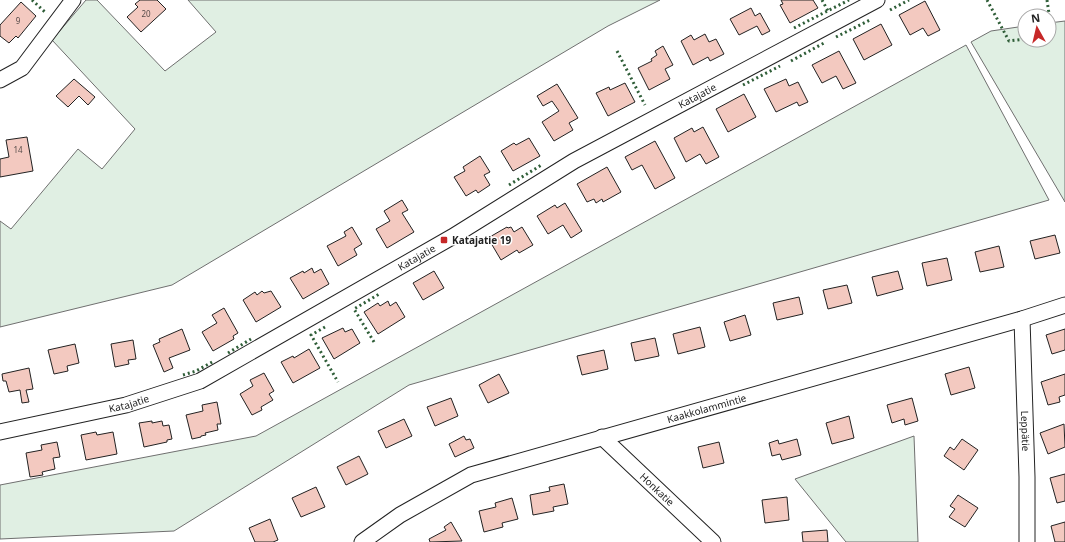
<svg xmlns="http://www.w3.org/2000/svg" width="1065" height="542" viewBox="0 0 1065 542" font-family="'Noto Sans',sans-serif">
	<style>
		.green { fill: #e0efe3; stroke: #6f6f6f }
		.building { fill: #f3c9c0; stroke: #222 }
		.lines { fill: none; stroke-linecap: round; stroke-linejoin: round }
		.minor-casing { stroke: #222; stroke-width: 17 }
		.minor { stroke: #fff; stroke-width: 15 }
		.hedge { stroke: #2f5e38; stroke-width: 3; stroke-dasharray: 2 3; stroke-linecap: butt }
		.poi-dot { fill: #c62828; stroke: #fff; stroke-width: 1.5 }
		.labels { text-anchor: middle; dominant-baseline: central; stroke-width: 3; stroke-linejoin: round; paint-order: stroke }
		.number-label { font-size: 8px; fill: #564c4a }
		.street-label { font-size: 10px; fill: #222; stroke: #fff }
		.poi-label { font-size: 10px; font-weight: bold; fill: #222; stroke: #fff; text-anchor: start }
	</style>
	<rect width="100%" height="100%" fill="#fff"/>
	<!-- green -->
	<path class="green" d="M86,0H97L165,71L216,32L188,0H660L608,26L172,285L0,327V221L11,229L78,149L102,169L135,129L52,40Z
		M1065,21V202L971,42L991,31L1025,26V40H1049V23Z
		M966,45L1049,200L409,385L174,531L0,539V485L256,436Z
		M914,436L918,542H846L795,479Z"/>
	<!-- building -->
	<path class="building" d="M140,0H157L166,9L141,32L127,17L138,7L135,4Z
		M781,0H813L818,8L790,23L780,5L783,4Z
		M925,1L940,30L928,36L923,28L910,35L899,15Z
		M21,2L36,16L18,38L16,36L9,43L0,36V25Z
		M751,8L755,16L760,13L770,31L762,35L757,26L739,35L730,19Z
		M881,24L892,45L864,60L853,39Z
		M705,34L709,42L716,39L724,54L710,61L708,57L693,65L681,41L691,35L694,40Z
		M663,46L673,65L665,69L670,79L649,90L638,68L652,61L651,59L657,55L655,51Z
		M839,51L856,83L843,89L836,76L822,83L812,65Z
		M74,79L95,97L88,105L79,96L68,107L56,96Z
		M786,79L789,86L798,82L808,102L799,106L797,102L776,112L764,89Z
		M625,83L635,102L608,116L596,93L609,87L610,90Z
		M557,84L578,118L569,123L573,130L554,141L542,122L559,111L552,101L543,106L537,96Z
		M744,94L756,117L728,132L716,109Z
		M703,127L719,157L706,164L700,154L686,162L674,138L692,128L694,132Z
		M27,137L33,171L0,177V159L9,157L6,140Z
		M529,138L540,156L513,171L501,151L514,143L516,145Z
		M655,141L675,178L655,189L642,165L632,170L625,157Z
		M480,156L490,172L484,175L490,185L478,193L476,190L466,196L454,177L465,171L463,167Z
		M607,167L621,192L603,202L602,199L596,203L594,199L587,202L577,184Z
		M402,200L408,210L402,213L414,232L387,248L376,229L390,221L384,211Z
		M565,203L582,231L571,238L563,225L548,234L537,216L555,205L557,208Z
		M352,227L362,244L354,249L357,255L338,266L327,246L346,236L344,232Z
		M507,227L508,228L511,227L514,232L522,227L533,245L519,253L517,250L501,260L488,238Z
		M1055,235L1060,253L1035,259L1030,241Z
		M999,246L1004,267L980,272L975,252Z
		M947,258L952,280L927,286L922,263Z
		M312,268L314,273L321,269L329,284L303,299L290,278L303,271L304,273Z
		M434,271L444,288L423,300L413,283Z
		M898,271L903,289L877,296L872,277Z
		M847,285L852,303L828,309L823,290Z
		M262,291L264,293L271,291L281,307L256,322L243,300L255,292L257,295Z
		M799,297L803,314L777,320L773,303Z
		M388,301L390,306L396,302L405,317L378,334L364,312L378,303L380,306Z
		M224,308L238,333L233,336L234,339L213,351L202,332L217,323L212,315Z
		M745,315L751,335L730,341L724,322Z
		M700,327L705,347L678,354L673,334Z
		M343,328L345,332L352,329L360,343L334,359L322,338Z
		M182,329L190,350L169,358L173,368L164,372L153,345L160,342L159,339Z
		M1065,329V350L1052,354L1046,335Z
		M655,338L659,356L635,361L631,343Z
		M133,340L136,359L128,360L129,364L115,367L111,344Z
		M75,344L79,363L67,366L68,371L54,374L48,350Z
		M309,349L320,368L293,383L281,362L293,356L294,358Z
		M604,350L608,369L582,375L577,356Z
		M969,367L975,388L951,395L945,374Z
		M29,368L33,389L26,390L29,402L22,403L20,390L9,392L6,381H3L2,374Z
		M264,373L274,391L269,394L273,400L261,407L262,410L252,415L240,394L253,386L250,380Z
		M499,374L509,393L488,403L479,385Z
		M1065,374V395L1059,397L1060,402L1048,405L1041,382Z
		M451,398L458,416L435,426L427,407Z
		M912,398L918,421L905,425L904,419L892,423L887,405Z
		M217,402L221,424H217L218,430L205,433L206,435L201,436V437L192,439L186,415L203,411L202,405Z
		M849,416L854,438L832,444L826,423Z
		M404,419L412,436L386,448L378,431Z
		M152,421V423L162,421L163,426L169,425L172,439L167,440V442L144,447L139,423Z
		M1064,424L1065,447L1048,454L1040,433Z
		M96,432L97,435L113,432L117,454L86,460L81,435Z
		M464,436L466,440L470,439L474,448L455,457L449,444Z
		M797,439L801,455L782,460L780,454L772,456L769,443L778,440L779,444Z
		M962,439L978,450L964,470L944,456L950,447L954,450Z
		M57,442L60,457L53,458L55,469L42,472L43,475L30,477L26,453L42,450L41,445Z
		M719,442L724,463L703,468L698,447Z
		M359,456L368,474L346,485L337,467Z
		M1065,474V501L1057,503L1050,478Z
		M564,484L568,504L553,507L554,511L533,515L530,495L550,491L549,487Z
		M316,487L325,507L301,517L292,498Z
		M958,495L978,508L965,527L949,517L955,509L950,506Z
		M787,497L789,520L765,523L762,500Z
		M512,498L518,519L502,523L503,527L484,532L479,511L496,507L495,503Z
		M270,519L278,540L273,542H255L249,528Z
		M451,522L462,541L430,542L429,539L446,530L444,527Z
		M1065,522V542H1055L1051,526Z
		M827,530L828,542H803L802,532Z"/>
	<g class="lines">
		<!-- minor casing -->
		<g class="minor-casing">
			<g id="minor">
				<path d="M0,80L22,68L73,0"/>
				<path id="s1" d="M1022,319L1027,477V542"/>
				<path id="s2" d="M0,432L126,405L200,381L452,237L574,161L877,0"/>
				<path id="s3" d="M602,437L713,542"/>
				<path id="s4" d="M362,542L400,515L471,475L1022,319L1065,305"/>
			</g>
		</g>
		<!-- minor -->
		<use href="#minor" class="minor"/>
		<!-- hedge -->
		<path class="hedge" d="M32,0L46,13
			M822,0L828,11
			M987,0L1009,41L1025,39
			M1047,0L1052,34H1049
			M890,10L909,0
			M794,28L849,0
			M836,37L870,20
			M617,51L645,105
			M791,61L824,43
			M743,85L780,66
			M509,185L543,164
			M325,327L311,335L338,382
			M374,342L354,309L381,293
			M228,353L251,339
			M183,375L196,371L214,361"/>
	</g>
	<!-- markers -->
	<rect class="poi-dot" x="440" y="236" width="8" height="8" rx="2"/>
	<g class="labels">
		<!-- number labels -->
		<g class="number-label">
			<text x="146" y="13">20</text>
			<text x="18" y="20">9</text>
			<text x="18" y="149">14</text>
		</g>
		<!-- street labels -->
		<g class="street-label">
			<text stroke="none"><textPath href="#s2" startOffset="780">Katajatie</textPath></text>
			<text stroke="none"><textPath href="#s2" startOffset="456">Katajatie</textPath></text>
			<text stroke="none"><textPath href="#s2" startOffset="132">Katajatie</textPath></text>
			<text stroke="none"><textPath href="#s4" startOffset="373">Kaakkolammintie</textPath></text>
			<text stroke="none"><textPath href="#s1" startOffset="112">Leppätie</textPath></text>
			<text stroke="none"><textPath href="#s3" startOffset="76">Honkatie</textPath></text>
		</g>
		<!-- poi labels -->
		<g class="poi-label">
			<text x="452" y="240">Katajatie 19</text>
		</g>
	</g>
	<!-- north arrow -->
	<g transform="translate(1037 28) rotate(352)"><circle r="19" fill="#ffffff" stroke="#a7a7a7"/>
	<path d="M0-3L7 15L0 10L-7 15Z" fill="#c62828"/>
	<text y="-6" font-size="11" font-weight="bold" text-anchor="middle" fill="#222222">N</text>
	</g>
</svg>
